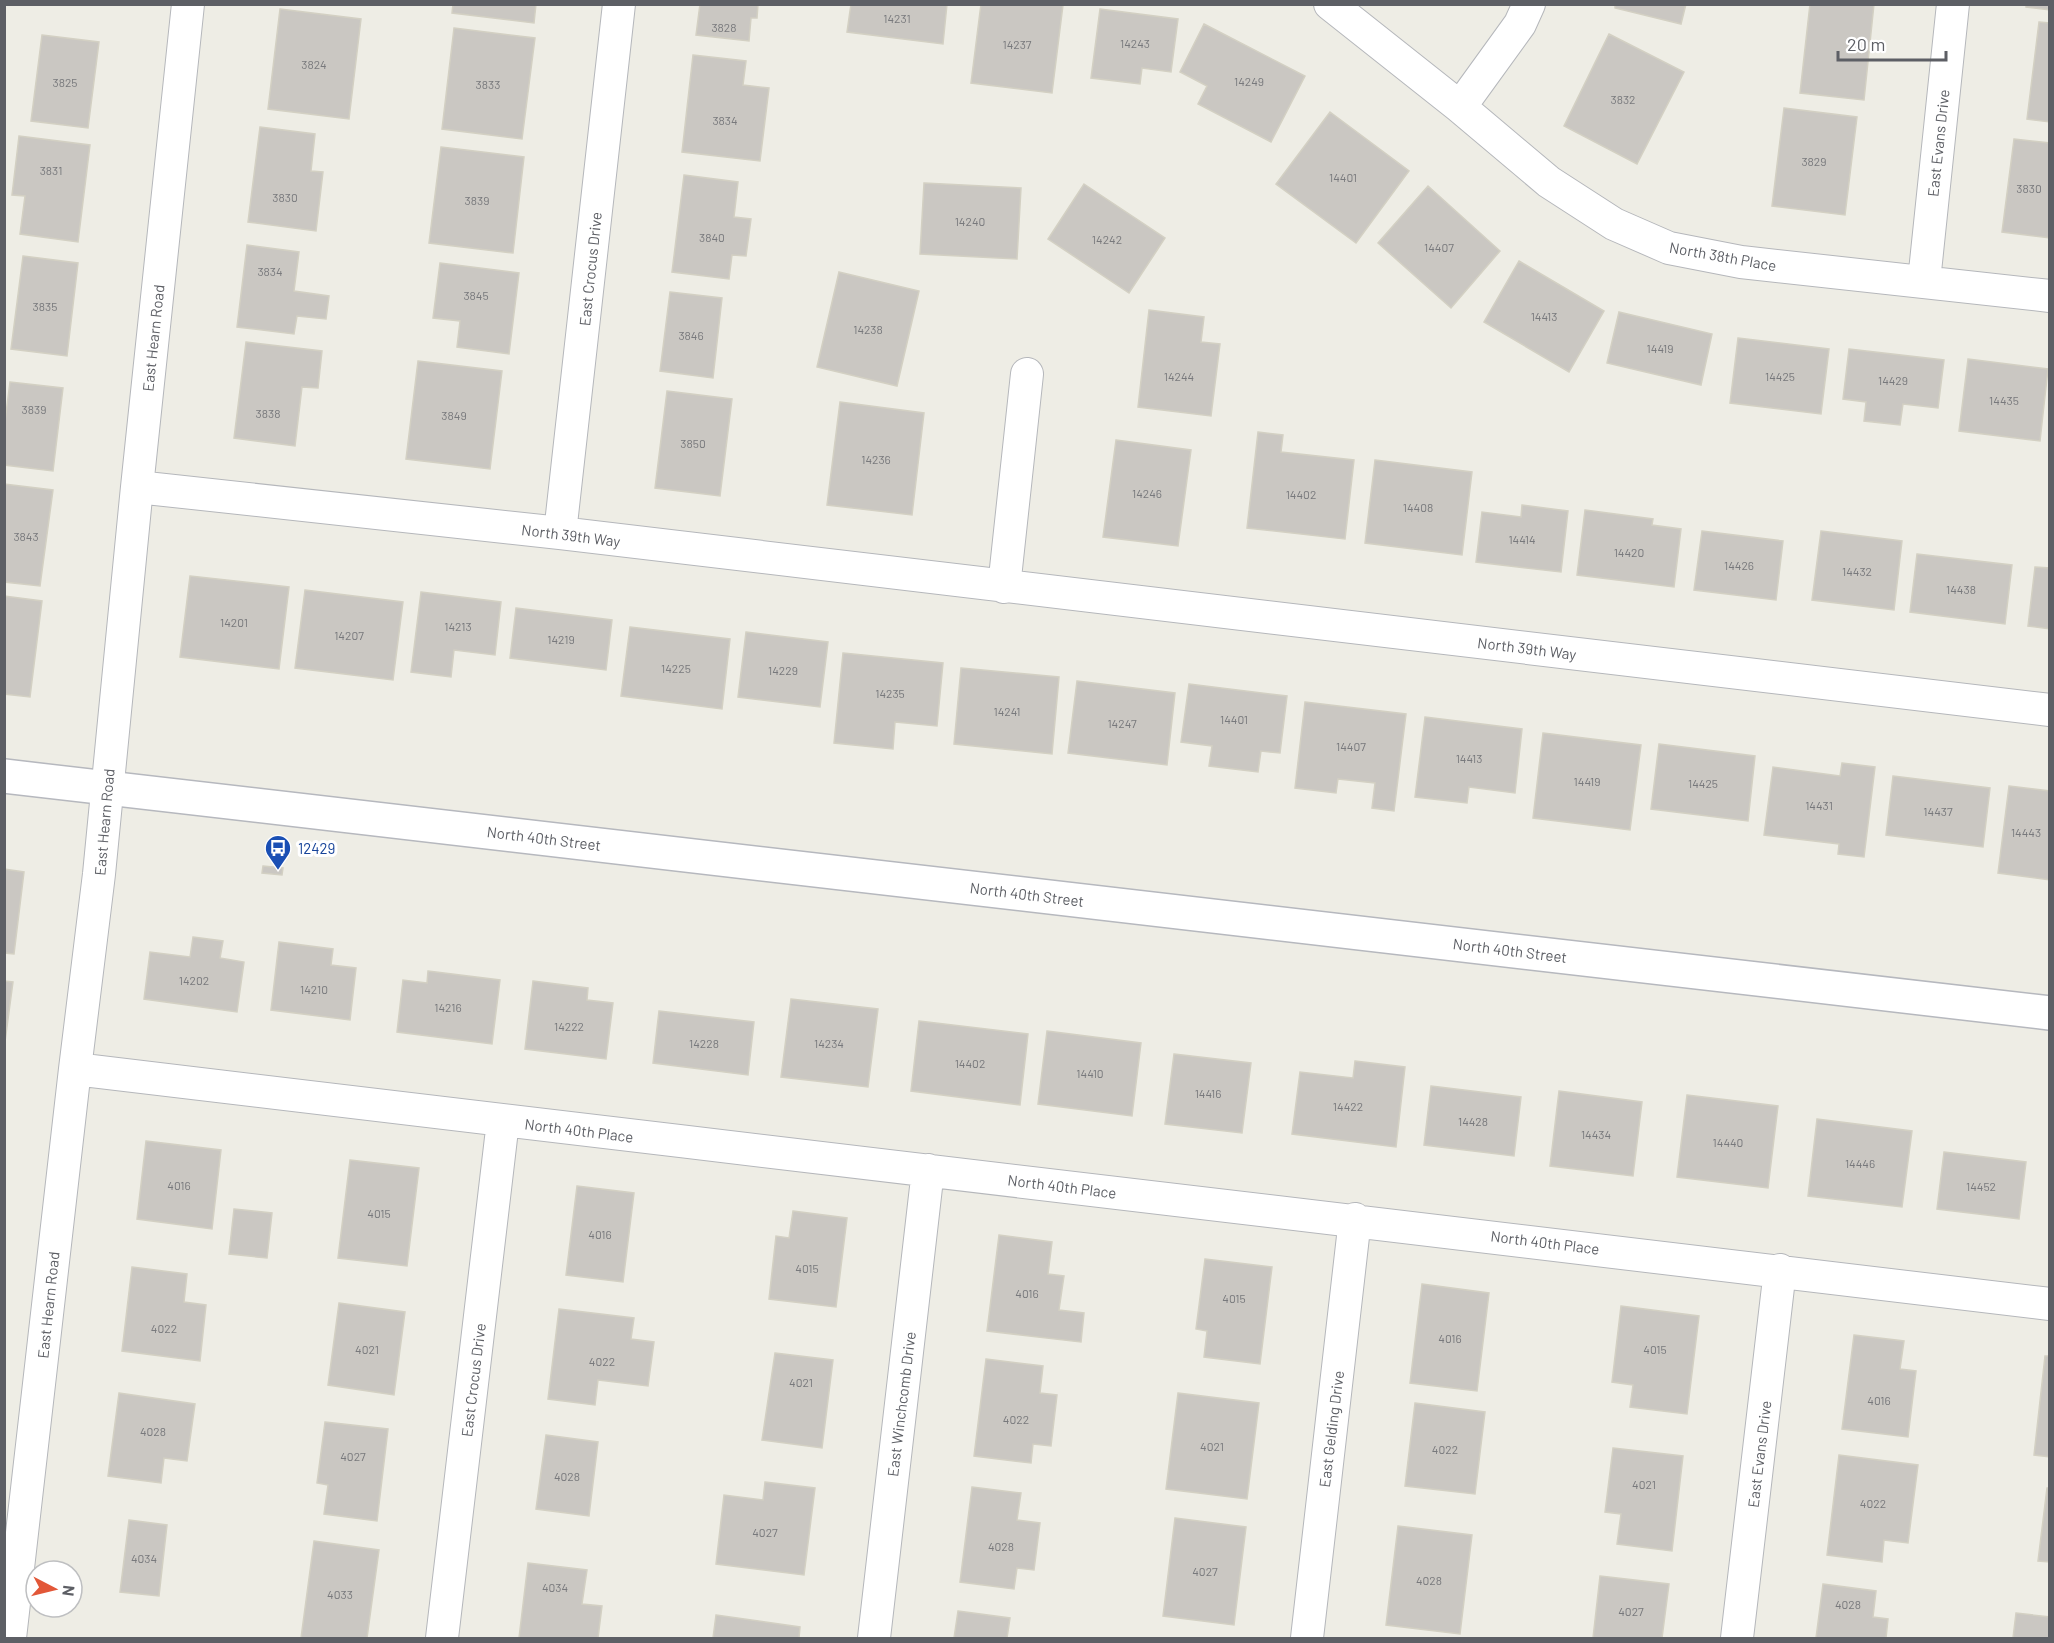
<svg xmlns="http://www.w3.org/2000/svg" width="2054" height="1643" viewBox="0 0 2054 1643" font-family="Barlow,sans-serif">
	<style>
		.building { fill: #cac7c2; stroke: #d3d0c3; stroke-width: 1.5 }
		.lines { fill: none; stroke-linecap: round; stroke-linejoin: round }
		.minor-casing { stroke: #b5b7bb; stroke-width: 34 }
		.secondary-casing { stroke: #b6b8be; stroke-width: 36 }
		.minor { stroke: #fff; stroke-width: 32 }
		.secondary { stroke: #fff; stroke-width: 33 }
		.labels { text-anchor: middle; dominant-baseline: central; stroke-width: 6; stroke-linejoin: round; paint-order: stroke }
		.number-label { font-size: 12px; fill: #78797c }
		.street-label { font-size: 15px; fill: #5d5f65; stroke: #fff }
		.transit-label { font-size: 15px; fill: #164399; stroke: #fff; text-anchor: start }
	</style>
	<rect width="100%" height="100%" fill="#eeede5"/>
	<!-- building -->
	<path class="building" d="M453,4H536L534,23L452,13Z
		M700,4H758L757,18H751L749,41L696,35Z
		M851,4H947L943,44L847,32Z
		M981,4L1063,5L1052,93L971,83Z
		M1615,4H1686L1681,24L1615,8Z
		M1810,4H1874L1864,100L1800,93Z
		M2026,4H2050V10L2026,7Z
		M280,9L361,19L349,119L268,109Z
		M1100,9L1178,19L1171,72L1142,68L1140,84L1091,78Z
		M2039,22L2050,23V122L2027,119Z
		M1204,24L1305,76L1271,142L1198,104L1207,86L1180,72Z
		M454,28L535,38L522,139L442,129Z
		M1609,34L1684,72L1637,164L1564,126Z
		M42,35L99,42L88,128L31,121Z
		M693,55L746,61L743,85L769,88L760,161L682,152Z
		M1784,108L1857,117L1845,215L1772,206Z
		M1330,112L1409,171L1356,243L1276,184Z
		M260,127L315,134L311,171L323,172L316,231L248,222Z
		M19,136L90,145L78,242L20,234L25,196L12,195Z
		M2014,139L2050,143V238L2002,232Z
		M441,147L524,157L513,253L429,243Z
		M684,175L738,182L734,217L751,219L746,256L732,255L729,279L672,272Z
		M924,183L1021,188L1017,259L920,254Z
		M1084,184L1165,238L1129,293L1048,239Z
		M1428,186L1500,251L1451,308L1378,243Z
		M247,245L299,252L294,291L329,296L326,319L297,316L294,334L237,327Z
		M23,256L78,263L67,356L11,349Z
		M1519,261L1604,311L1569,372L1484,322Z
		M440,263L519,273L509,354L457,347L460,321L433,318Z
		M839,272L919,291L897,386L817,367Z
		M670,292L722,298L713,378L660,371Z
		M1149,310L1204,317L1201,342L1220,344L1211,416L1138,407Z
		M1619,312L1712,334L1701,385L1607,363Z
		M1738,338L1829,349L1821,414L1730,403Z
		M246,342L322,351L318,388L302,387L295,446L234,438Z
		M1849,349L1944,360L1938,408L1903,404L1900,425L1864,421L1866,402L1843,399Z
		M1968,359L2048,369L2040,441L1959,431Z
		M418,361L502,371L490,469L406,459Z
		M10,382L63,388L53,471L4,465V429Z
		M667,391L732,399L720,496L655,488Z
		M840,402L924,413L912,515L827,505Z
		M1258,432L1283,435L1281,452L1354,460L1345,539L1247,528Z
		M1116,440L1191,450L1178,546L1103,537Z
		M1375,460L1472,472L1462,555L1365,543Z
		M4,484L53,490L40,586L4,582Z
		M1522,505L1568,511L1561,572L1476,562L1482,512L1521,517Z
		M1585,510L1653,519L1652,525L1681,529L1674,587L1577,575Z
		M1702,531L1783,541L1776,600L1694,590Z
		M1821,531L1902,541L1894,610L1812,600Z
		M1917,554L2012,565L2005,624L1910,612Z
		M2035,567L2050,568V629L2028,626Z
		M190,576L289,587L279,669L180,657Z
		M305,590L403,602L393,680L295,668Z
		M421,592L501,602L495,655L454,650L451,677L411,672Z
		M4,596L42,601L30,697L4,694Z
		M516,608L612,620L606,670L510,658Z
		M630,627L730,639L722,709L621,696Z
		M746,632L828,642L820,707L738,697Z
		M843,653L943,663L937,726L895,722L893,749L834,743Z
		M961,668L1059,677L1052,754L954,744Z
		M1077,681L1175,693L1167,765L1068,753Z
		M1189,684L1287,696L1280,753L1261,751L1258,772L1209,766L1212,746L1181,742Z
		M1305,702L1406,714L1394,811L1372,808L1375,783L1338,779L1336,793L1295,788Z
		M1425,717L1522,729L1515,793L1469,787L1467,803L1415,797Z
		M1543,733L1641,745L1630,830L1533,818Z
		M1659,744L1755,756L1748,821L1651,809Z
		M1842,763L1875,767L1864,857L1838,854L1839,844L1764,835L1773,767L1840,776Z
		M1893,776L1990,788L1983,847L1886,835Z
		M2009,786L2050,791V880L1998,873Z
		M263,866L283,868L282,875L262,873Z
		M4,869L24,872L14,954L4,953Z
		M193,937L223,941L220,958L244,962L237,1012L144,999L150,952L190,957Z
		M279,942L333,949L331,965L356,968L350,1020L271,1010Z
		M428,971L500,980L492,1044L397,1032L403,980L427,983Z
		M4,981L13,982L4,1049Z
		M533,981L588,988L587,1000L613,1003L606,1059L525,1049Z
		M791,999L878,1009L868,1087L781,1077Z
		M659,1011L754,1022L748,1075L653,1063Z
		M919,1021L1028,1034L1020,1105L911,1091Z
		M1047,1031L1141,1043L1132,1116L1038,1104Z
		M1174,1054L1251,1063L1242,1133L1165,1124Z
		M1355,1061L1405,1067L1396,1147L1292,1134L1300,1072L1353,1078Z
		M1431,1086L1521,1097L1514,1156L1424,1145Z
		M1559,1091L1642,1102L1633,1176L1550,1166Z
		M1687,1095L1778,1106L1768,1188L1677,1177Z
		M1817,1119L1912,1131L1902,1207L1808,1196Z
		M146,1141L221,1150L212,1229L137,1219Z
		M1944,1152L2026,1162L2019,1219L1937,1209Z
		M350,1160L419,1168L407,1266L338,1258Z
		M577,1186L634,1193L623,1282L566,1275Z
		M234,1209L272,1213L267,1258L229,1254Z
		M793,1211L847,1218L836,1307L769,1299L776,1236L789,1238Z
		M999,1235L1052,1242L1048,1274L1064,1276L1059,1310L1084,1313L1081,1342L987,1331Z
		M1205,1259L1272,1267L1260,1364L1204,1357L1207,1331L1196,1329Z
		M132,1267L187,1274L184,1302L206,1305L200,1361L122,1351Z
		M1422,1284L1489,1293L1477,1391L1410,1383Z
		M339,1303L405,1312L394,1395L328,1385Z
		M1621,1306L1699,1316L1687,1414L1630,1407L1633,1385L1612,1382Z
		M559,1309L634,1318L631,1339L654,1342L648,1386L598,1380L595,1405L548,1399Z
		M1854,1335L1904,1341L1900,1369L1916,1371L1908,1437L1842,1429Z
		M775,1353L833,1360L822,1448L762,1440Z
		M2045,1356H2050V1457L2034,1455Z
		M986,1359L1043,1366L1040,1393L1057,1395L1051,1446L1033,1444L1031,1463L974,1456Z
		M119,1393L195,1404L187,1461L164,1458L161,1483L108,1476Z
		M1178,1393L1259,1403L1247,1499L1166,1489Z
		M1415,1403L1485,1412L1475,1494L1405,1486Z
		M325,1422L388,1429L377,1521L324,1514L328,1485L317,1483Z
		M546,1435L598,1442L589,1516L536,1509Z
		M1613,1448L1683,1456L1672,1551L1617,1544L1621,1514L1605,1512Z
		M1839,1455L1918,1465L1908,1543L1884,1540L1882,1562L1827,1555Z
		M765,1482L815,1488L804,1575L716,1564L724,1495L763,1500Z
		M972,1487L1021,1493L1017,1520L1040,1523L1034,1570L1017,1568L1014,1589L960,1582Z
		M2047,1488H2050V1562L2038,1561Z
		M1175,1518L1246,1527L1234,1625L1163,1616Z
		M129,1520L167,1525L159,1596L120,1592Z
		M1398,1526L1472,1535L1460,1634L1386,1625Z
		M314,1541L379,1550L367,1638H301Z
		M528,1563L587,1570L582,1604L602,1606L598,1638H519Z
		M1600,1576L1669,1584L1662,1638H1593Z
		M1823,1584L1876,1591L1873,1617L1888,1619L1886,1638H1816Z
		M958,1611L1010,1618L1007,1638H954Z
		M2016,1613L2050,1617V1638H2013Z
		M716,1615L800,1627L799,1638H713Z"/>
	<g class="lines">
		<!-- minor casing -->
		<g class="minor-casing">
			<path id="minor" d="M1330,4L1460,107L1549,182L1614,224L1669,248L1741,262L2050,296
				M1460,107L1520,24L1529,4
				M1924,281L1953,4
				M137,487L560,533L2050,710
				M560,533L619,4
				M1004,587L1027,374
				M75,1069C733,1150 1392,1220 2050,1304
				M10,1638L75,1069L99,874L137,487L188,4
				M442,1638L503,1121
				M874,1638L928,1170
				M1307,1638L1355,1219
				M1737,1638L1780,1270"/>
		</g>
		<!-- secondary casing -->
		<g class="secondary-casing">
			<path id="secondary" d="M4,776L2050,1013"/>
		</g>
		<!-- minor -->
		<use href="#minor" class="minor"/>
		<!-- secondary -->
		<use href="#secondary" class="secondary"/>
	</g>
	<!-- icons -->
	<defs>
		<g id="bus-pin" transform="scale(1.35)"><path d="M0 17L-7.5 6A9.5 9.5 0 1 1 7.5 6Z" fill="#1a4fb4" stroke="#fff"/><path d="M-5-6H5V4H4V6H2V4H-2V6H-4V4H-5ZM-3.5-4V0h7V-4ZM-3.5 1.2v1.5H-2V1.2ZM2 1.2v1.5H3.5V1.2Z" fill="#fff"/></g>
	</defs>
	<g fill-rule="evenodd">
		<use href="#bus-pin" x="278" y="848"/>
	</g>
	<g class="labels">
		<!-- number labels -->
		<g class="number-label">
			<text x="897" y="18">14231</text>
			<text x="724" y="27">3828</text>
			<text x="1135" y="43">14243</text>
			<text x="1017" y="44">14237</text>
			<text x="314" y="64">3824</text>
			<text x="1249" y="81">14249</text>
			<text x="65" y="82">3825</text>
			<text x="488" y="84">3833</text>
			<text x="1623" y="99">3832</text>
			<text x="725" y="120">3834</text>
			<text x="1814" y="161">3829</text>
			<text x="51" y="170">3831</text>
			<text x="1343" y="177">14401</text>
			<text x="2029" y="188">3830</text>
			<text x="285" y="197">3830</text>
			<text x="477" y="200">3839</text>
			<text x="970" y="221">14240</text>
			<text x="712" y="237">3840</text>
			<text x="1107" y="239">14242</text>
			<text x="1439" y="247">14407</text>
			<text x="270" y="271">3834</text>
			<text x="476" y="295">3845</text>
			<text x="45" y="306">3835</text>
			<text x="1544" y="316">14413</text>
			<text x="868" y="329">14238</text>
			<text x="691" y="335">3846</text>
			<text x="1660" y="348">14419</text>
			<text x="1179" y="376">14244</text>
			<text x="1780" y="376">14425</text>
			<text x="1893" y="380">14429</text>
			<text x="2004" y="400">14435</text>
			<text x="34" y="409">3839</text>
			<text x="268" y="413">3838</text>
			<text x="454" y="415">3849</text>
			<text x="693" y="443">3850</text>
			<text x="876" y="459">14236</text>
			<text x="1147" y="493">14246</text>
			<text x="1301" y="494">14402</text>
			<text x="1418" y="507">14408</text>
			<text x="26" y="536">3843</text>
			<text x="1522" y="539">14414</text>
			<text x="1629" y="552">14420</text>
			<text x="1739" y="565">14426</text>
			<text x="1857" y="571">14432</text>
			<text x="1961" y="589">14438</text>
			<text x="234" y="622">14201</text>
			<text x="458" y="626">14213</text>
			<text x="349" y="635">14207</text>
			<text x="561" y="639">14219</text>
			<text x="676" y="668">14225</text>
			<text x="783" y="670">14229</text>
			<text x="890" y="693">14235</text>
			<text x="1007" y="711">14241</text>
			<text x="1234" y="719">14401</text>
			<text x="1122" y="723">14247</text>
			<text x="1351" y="746">14407</text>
			<text x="1469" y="758">14413</text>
			<text x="1587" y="781">14419</text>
			<text x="1703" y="783">14425</text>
			<text x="1819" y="805">14431</text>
			<text x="1938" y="811">14437</text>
			<text x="2026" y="832">14443</text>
			<text x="194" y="980">14202</text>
			<text x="314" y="989">14210</text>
			<text x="448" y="1007">14216</text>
			<text x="569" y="1026">14222</text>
			<text x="704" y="1043">14228</text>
			<text x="829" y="1043">14234</text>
			<text x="970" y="1063">14402</text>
			<text x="1090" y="1073">14410</text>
			<text x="1208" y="1093">14416</text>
			<text x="1348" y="1106">14422</text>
			<text x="1473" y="1121">14428</text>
			<text x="1596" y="1134">14434</text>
			<text x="1728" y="1142">14440</text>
			<text x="1860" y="1163">14446</text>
			<text x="179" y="1185">4016</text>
			<text x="1981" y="1186">14452</text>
			<text x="379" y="1213">4015</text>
			<text x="600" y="1234">4016</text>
			<text x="807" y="1268">4015</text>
			<text x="1027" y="1293">4016</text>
			<text x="1234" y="1298">4015</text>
			<text x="164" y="1328">4022</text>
			<text x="1450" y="1338">4016</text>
			<text x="367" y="1349">4021</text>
			<text x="1655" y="1349">4015</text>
			<text x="602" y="1361">4022</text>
			<text x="801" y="1382">4021</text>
			<text x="1879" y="1400">4016</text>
			<text x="1016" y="1419">4022</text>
			<text x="153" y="1431">4028</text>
			<text x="1212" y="1446">4021</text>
			<text x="1445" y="1449">4022</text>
			<text x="353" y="1456">4027</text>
			<text x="567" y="1476">4028</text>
			<text x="1644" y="1484">4021</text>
			<text x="1873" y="1503">4022</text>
			<text x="765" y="1532">4027</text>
			<text x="1001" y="1546">4028</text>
			<text x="144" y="1558">4034</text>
			<text x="1205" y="1571">4027</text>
			<text x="1429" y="1580">4028</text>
			<text x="555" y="1587">4034</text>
			<text x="340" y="1594">4033</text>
			<text x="1848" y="1604">4028</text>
			<text x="1631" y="1611">4027</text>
		</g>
		<!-- street labels -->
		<g class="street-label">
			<text transform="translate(1938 143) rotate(-84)">East Evans Drive</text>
			<text transform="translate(1723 256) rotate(10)">North 38th Place</text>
			<text transform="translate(590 269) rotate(-84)">East Crocus Drive</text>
			<text transform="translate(153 338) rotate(-84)">East Hearn Road</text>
			<text transform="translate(571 535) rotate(7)">North 39th Way</text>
			<text transform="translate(1527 648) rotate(7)">North 39th Way</text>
			<text transform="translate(104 822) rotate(-85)">East Hearn Road</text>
			<text transform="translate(544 838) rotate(7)">North 40th Street</text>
			<text transform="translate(1027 894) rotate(7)">North 40th Street</text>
			<text transform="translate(1510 950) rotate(7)">North 40th Street</text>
			<text transform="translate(579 1130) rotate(7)">North 40th Place</text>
			<text transform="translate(1062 1186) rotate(7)">North 40th Place</text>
			<text transform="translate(1545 1242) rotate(7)">North 40th Place</text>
			<text transform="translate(48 1305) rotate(-84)">East Hearn Road</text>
			<text transform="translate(473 1380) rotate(-83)">East Crocus Drive</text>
			<text transform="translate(901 1404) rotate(-83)">East Winchcomb Drive</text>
			<text transform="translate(1331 1429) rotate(-83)">East Gelding Drive</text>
			<text transform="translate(1759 1454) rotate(-83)">East Evans Drive</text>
		</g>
		<!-- transit labels -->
		<g class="transit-label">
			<text x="298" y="848">12429</text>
		</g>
	</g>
	<!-- border -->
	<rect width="2054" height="1643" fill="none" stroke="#5d5f65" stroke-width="12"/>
	<!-- north arrow -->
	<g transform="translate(54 1589) rotate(97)"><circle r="28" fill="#ffffff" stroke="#bebfc1" stroke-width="1.5"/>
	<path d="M0-4.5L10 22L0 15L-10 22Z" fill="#e25738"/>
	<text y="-9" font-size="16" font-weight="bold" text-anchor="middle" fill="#5d5f65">N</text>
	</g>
	<!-- scale -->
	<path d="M1838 51v9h108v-9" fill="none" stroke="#5d5f65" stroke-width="3"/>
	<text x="1847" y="51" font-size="18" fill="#5d5f65" stroke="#ffffff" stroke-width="4.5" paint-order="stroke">20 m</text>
</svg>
